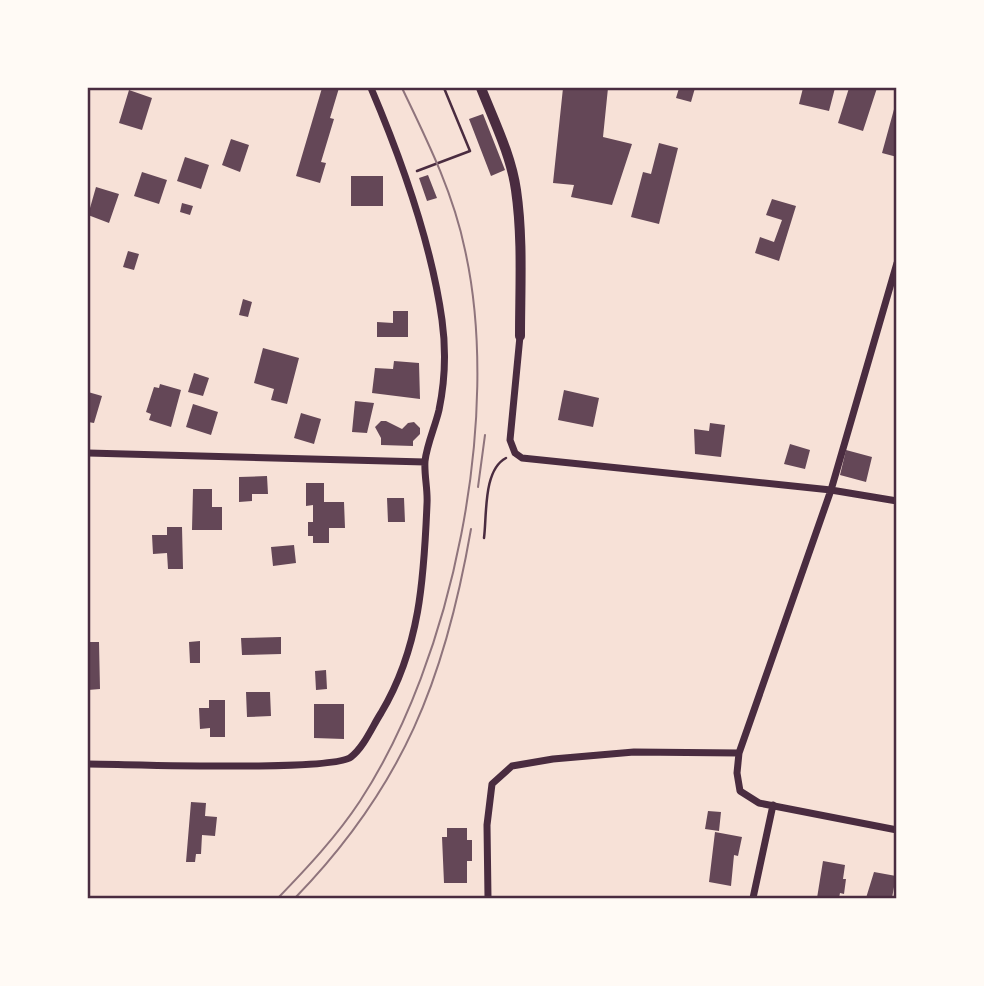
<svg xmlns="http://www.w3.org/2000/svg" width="984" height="986" viewBox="0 0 984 986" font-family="'Work Sans',sans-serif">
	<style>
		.building { fill: #644757 }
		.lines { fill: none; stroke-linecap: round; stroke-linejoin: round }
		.path { stroke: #4a2c40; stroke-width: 2.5 }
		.minor { stroke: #4a2c40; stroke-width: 7 }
		.tertiary { stroke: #4a2c40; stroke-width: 10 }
		.tram { stroke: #8f747c; stroke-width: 2 }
		.neatline { fill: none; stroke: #4a2c40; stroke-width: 2.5 }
	</style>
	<rect width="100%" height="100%" fill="#f7e1d7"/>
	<!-- building -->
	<path class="building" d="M322,88H339L330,118L334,119L321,162L326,163L320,183L296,176Z
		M563,88H608L603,137L632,144L612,205L571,197L574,185L553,183Z
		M679,88H695L691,102L676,98Z
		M803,88H835L829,111L799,104Z
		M849,88H877L863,131L838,123Z
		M129,90L152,98L142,130L119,123Z
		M896,102H897V157L882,153Z
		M483,114L505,170L491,176L469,119Z
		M231,139L249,145L240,172L222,165Z
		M659,143L678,148L659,224L631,217L643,172L651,174Z
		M185,157L209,165L201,189L177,181Z
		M142,172L167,180L159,204L134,196Z
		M428,175L437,198L427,201L419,178Z
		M351,176H383V206H351Z
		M96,187L119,194L109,223L88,215Z
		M772,199L796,206L779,261L755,253L760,237L774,242L782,220L766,215Z
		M182,203L193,206L190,215L180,212Z
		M128,251L139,254L134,270L123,267Z
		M243,299L252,302L248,317L239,315Z
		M393,311H408V337H377V322L393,323Z
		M263,348L299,358L287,404L271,400L274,389L254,383Z
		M394,361L419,363L420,399L372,393L375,368L393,369Z
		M194,373L209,378L203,396L188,392Z
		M160,384L181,390L171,427L149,420L151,414L146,412L154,387L159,388Z
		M564,390L599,398L593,427L558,420Z
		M88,392L102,396L94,423L88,422Z
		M355,401L374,403L367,433L352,432Z
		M193,404L218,412L211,435L186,427Z
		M301,413L321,419L314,444L294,438Z
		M381,421H386L402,429L408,423L414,422L420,428V434L413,441V446L381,445V438L375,427Z
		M710,423L725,425L721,457L695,454L694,429L709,431Z
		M790,444L810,450L805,469L784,464Z
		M846,450L872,457L866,482L840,475Z
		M267,476L268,494H252V501L239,502V477Z
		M306,483H324V502H344L345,528H329V543H313V536H308V522H313V505L306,506Z
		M193,489H212V507H222V530H192Z
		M387,498H404L405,522H388Z
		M167,527H182L183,569H168L167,553L153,554L152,535H167Z
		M294,545L296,563L273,566L271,547Z
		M281,637V654L242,655L241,638Z
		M200,641V663H190L189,642Z
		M88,642H99L100,689L88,690Z
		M326,670L327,689L316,690L315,671Z
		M246,692H270L271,716L247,717Z
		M209,700H225V737H210V728L200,729L199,708H209Z
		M314,704H344V739L314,738Z
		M191,802L206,803L205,816L217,817L215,836L202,835L201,854H196L195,862H186Z
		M708,811L721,812L719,831L705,829Z
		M447,828H467V840H472V861H467V883H444L442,837H447Z
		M715,832L742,837L738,856L734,855L731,886L709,882Z
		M823,861L845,865L843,879H846L844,894L840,893L839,898H817Z
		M874,872L896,876L892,898H866Z"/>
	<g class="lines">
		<!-- path -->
		<path class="path" d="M417,171L470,151L444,88
			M484,538C487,515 483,470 506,458"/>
		<!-- minor -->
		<path class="minor" d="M897,263L831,490L739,753L737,773L740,791L759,803L897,830
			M520,336L510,440L515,453L522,458L831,490L897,501
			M88,453L425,462
			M88,764C126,764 332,772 351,757C364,747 372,727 381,713C420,648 424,578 427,504C428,490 424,475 425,461C427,444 435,427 439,410C445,381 446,349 442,320C431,241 402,161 371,88
			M488,898L487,825L492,784L512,766L553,759L634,752L739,753
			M753,898L773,805"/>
		<!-- tertiary -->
		<path class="tertiary" d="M481,88C494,121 511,155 516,190C523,238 520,288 520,336"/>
		<!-- tram -->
		<path class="tram" d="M478,487L485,435
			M278,898C307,868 337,836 360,801C453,659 502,416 465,250C453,192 427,140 402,88
			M295,898C403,787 445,679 471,529"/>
	</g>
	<!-- border -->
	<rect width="984" height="986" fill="none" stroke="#fffaf5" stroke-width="178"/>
	<rect x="89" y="89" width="806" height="808" class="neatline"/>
</svg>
